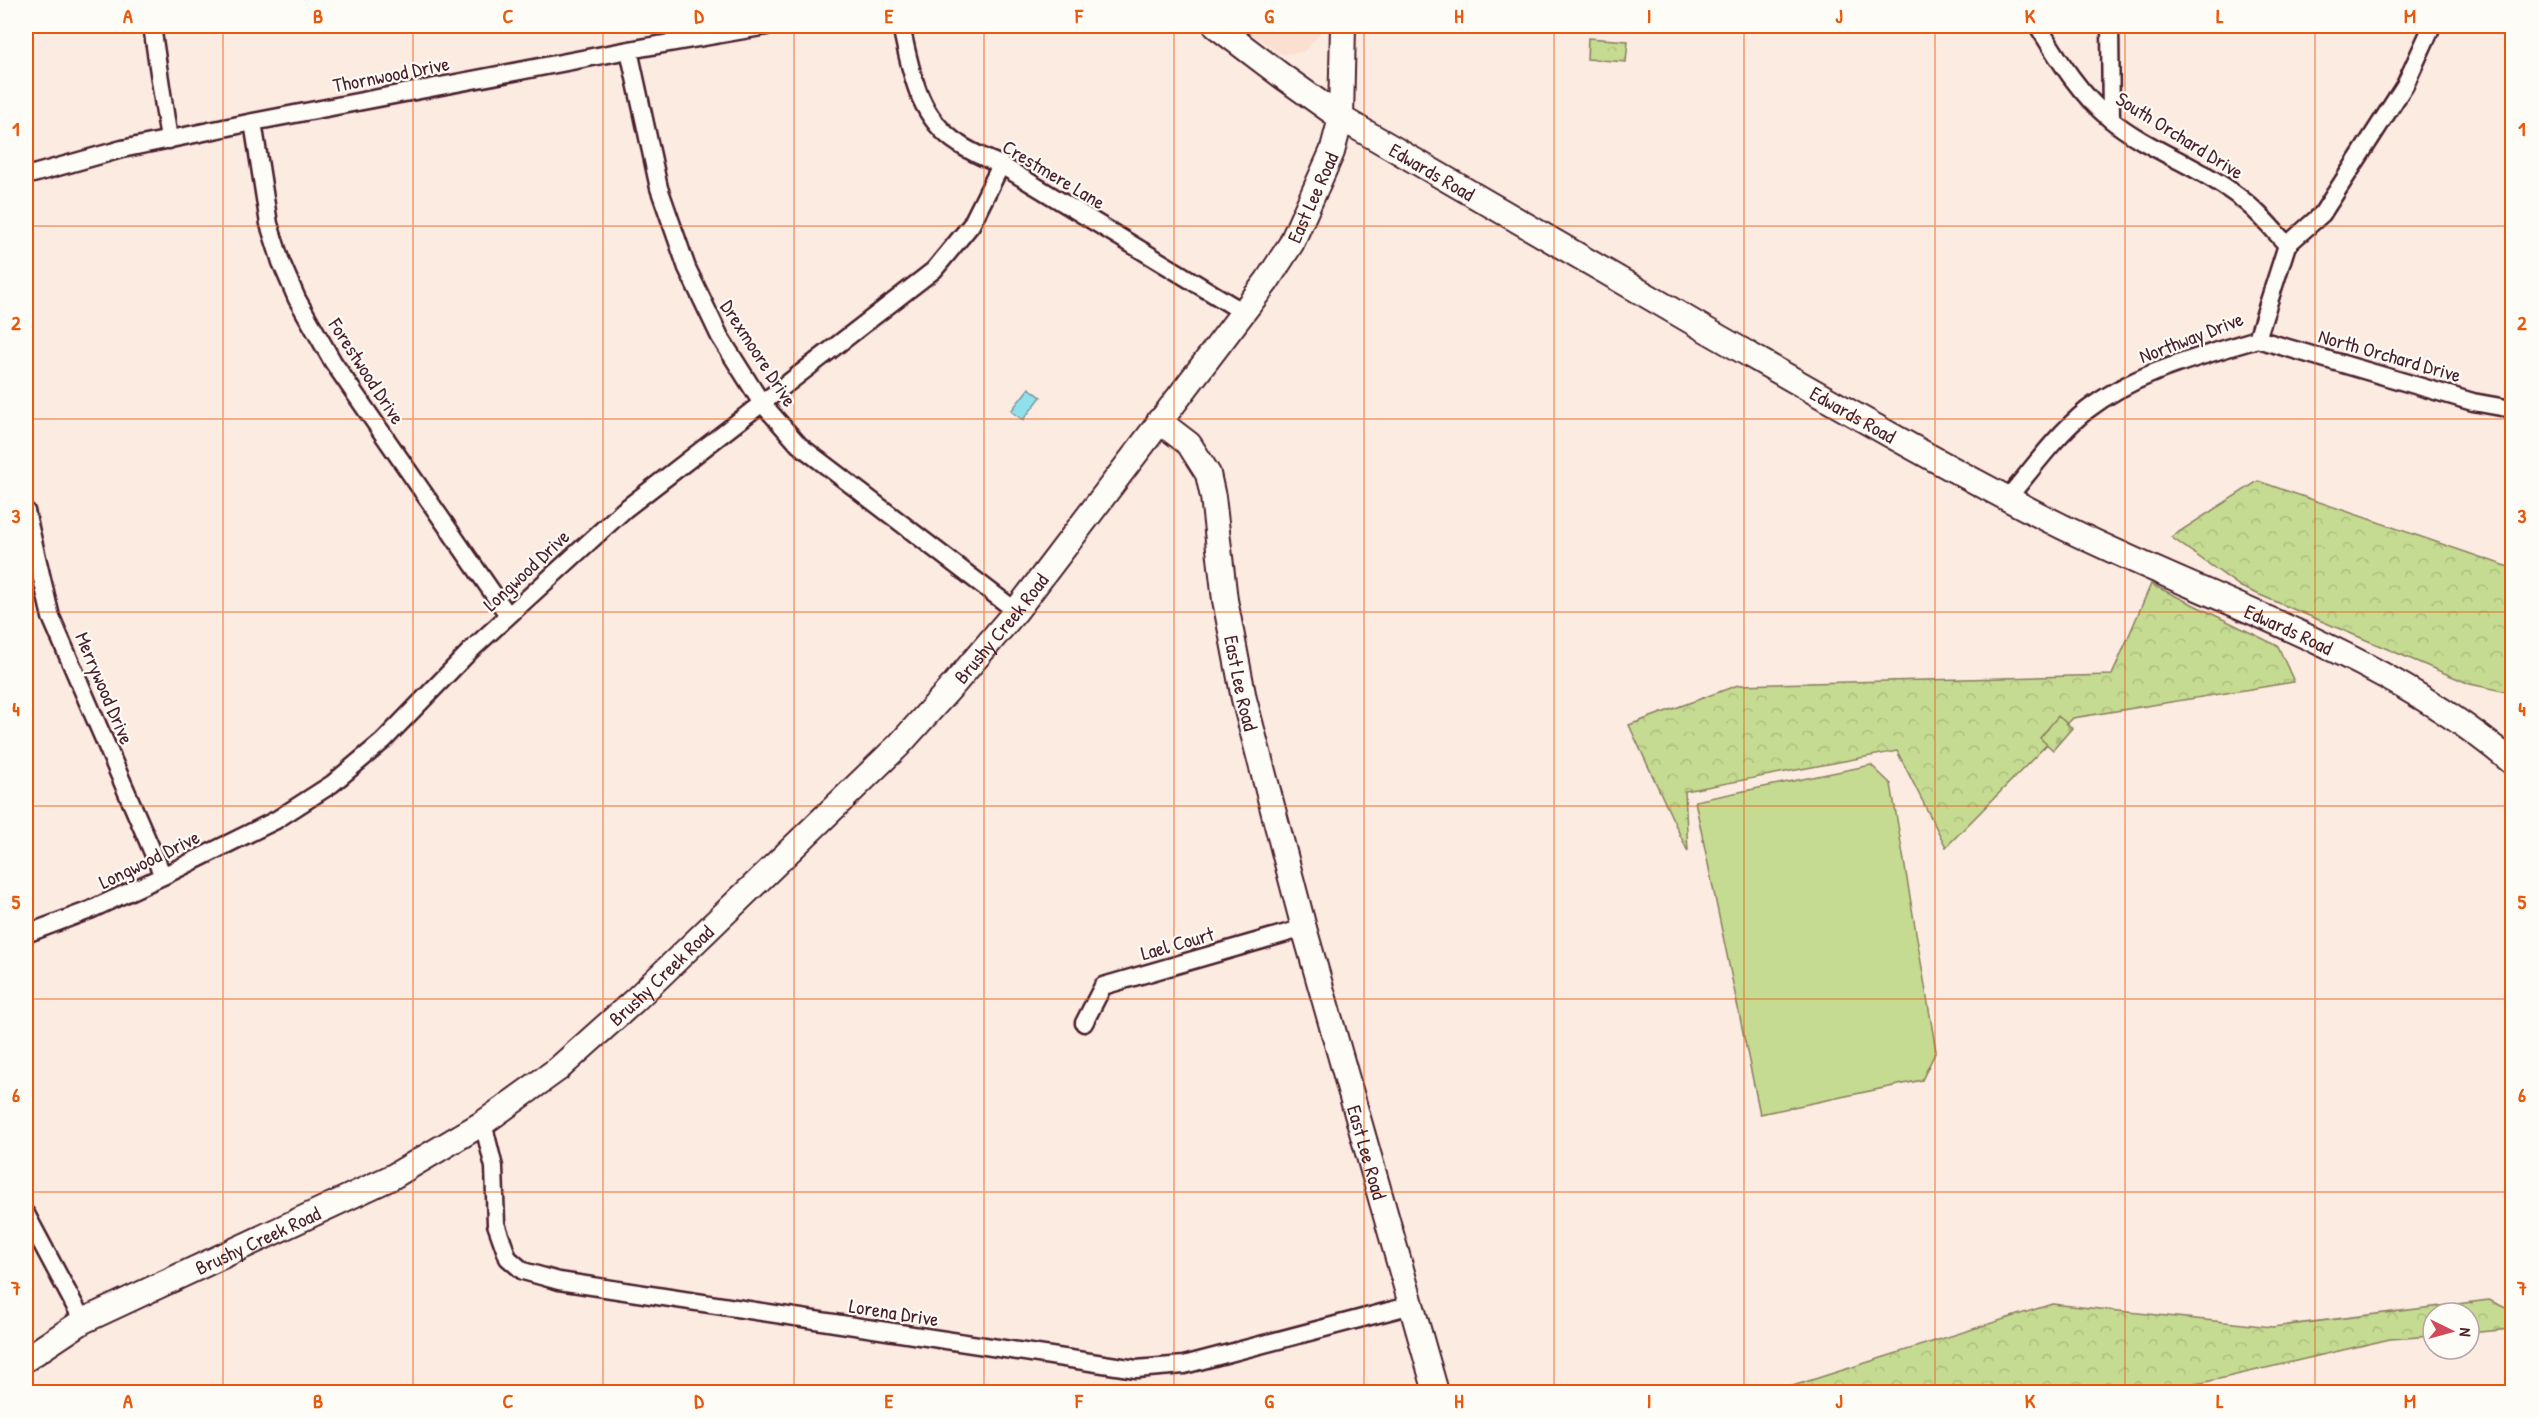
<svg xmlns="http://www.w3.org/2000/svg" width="2538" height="1418" viewBox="0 0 2538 1418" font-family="'Patrick Hand',sans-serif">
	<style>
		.built { fill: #fbdfd1 }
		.forest { fill: url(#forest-crowns); stroke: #887d5e; stroke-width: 1.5 }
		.cemetery { fill: url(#cemetery-stones); stroke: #887d5e; stroke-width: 1.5 }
		.garden { fill: #c5db91; stroke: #887d5e; stroke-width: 1.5 }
		.water { fill: #90e0eb; stroke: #74939e; stroke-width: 1.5 }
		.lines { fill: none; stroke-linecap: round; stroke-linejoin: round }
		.street-casing { stroke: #4a1f2b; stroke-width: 21 }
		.secondary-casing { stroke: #4a1f2b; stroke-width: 28 }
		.street { stroke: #fdfcf7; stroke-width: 16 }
		.secondary { stroke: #fdfcf7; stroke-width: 24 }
		.grid { fill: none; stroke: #e8590c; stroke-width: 1.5; stroke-opacity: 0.55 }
		.labels { text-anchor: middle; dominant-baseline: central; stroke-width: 4.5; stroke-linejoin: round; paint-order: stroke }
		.street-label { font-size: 20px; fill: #4a1f2b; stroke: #fdfcf7 }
		.neatline { fill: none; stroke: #e8590c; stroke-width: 2 }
		.grid-label { font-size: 20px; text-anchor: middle; font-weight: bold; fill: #e8590c }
	</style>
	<defs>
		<pattern id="forest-crowns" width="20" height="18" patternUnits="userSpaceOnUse" patternTransform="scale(1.5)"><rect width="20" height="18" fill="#c5db91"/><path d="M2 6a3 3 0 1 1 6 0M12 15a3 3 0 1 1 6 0" fill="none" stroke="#abbc7d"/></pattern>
		<pattern id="cemetery-stones" width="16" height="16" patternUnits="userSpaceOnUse" patternTransform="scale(1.5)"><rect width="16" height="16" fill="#c5db91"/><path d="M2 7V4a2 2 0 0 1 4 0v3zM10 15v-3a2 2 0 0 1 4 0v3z" fill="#abbc7d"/></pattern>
	</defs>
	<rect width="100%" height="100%" fill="#fcebe1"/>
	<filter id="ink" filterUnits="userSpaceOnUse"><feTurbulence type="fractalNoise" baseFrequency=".0167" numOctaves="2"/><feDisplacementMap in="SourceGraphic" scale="12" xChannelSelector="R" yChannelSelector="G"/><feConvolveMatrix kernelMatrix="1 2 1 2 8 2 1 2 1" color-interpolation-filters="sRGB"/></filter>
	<g filter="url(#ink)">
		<!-- built -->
		<path class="built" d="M1238,26H1320L1319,35L1303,52L1282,54Z"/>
		<!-- forest -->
		<path class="forest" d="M1588,38L1628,41L1626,62L1587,59Z
			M2258,481L2512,568V693L2470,684L2241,587L2171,537Z
			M2151,584L2278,646L2294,682L2073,718L1946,847L1897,751L1685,791L1688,852L1629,725L1738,685L2112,675Z
			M2489,1300L2512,1311V1329L2469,1333V1313H2433V1336L2390,1339L2163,1392H1784L1783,1389L2052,1304L2272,1327Z"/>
		<!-- cemetery -->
		<path class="cemetery" d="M2058,716L2072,728L2053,750L2040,738Z"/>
		<!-- garden -->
		<path class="garden" d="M1871,765L1891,784L1936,1051L1922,1080L1760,1114L1695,801Z"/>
		<!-- water -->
		<path class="water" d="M1029,388L1041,397L1023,420L1011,411Z"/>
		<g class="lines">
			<!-- street casing -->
			<g class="street-casing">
				<path id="street" d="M152,26L169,140
					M901,26C911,70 917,117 959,144C972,153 987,159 1001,165L1243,312
					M2038,26C2059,60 2079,93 2110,119C2148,150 2197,165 2235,194C2255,208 2271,227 2287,245
					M2110,26L2111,120
					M629,50L659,188L687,268L720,337L761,402L799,445L1016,611
					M253,122L269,224L281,262L297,299L333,362L508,615
					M26,176L122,149L253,122L629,50L767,26
					M2257,339L2473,402L2512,409
					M2007,499C2033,468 2056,435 2087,410C2136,372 2199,357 2257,339L2287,245L2322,214L2405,85L2432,26
					M26,511L51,617L163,876
					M26,934L90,910L163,876L276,820L332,784L383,741L471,650L624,510L934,270L971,225L1001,165
					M1084,1023L1103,986L1304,928
					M483,1123L494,1167L496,1224L508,1258L523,1271L559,1281L1136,1369L1184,1365L1412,1305
					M26,1214L83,1321"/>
			</g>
			<!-- secondary casing -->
			<g class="secondary-casing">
				<g id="secondary">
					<path id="s1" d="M1216,26L1282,76L1341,118C1463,189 1585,260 1708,331C1820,395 1933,461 2049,520C2204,599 2377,648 2512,762"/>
					<path id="s2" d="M1159,421L1189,444L1208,474L1213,497L1225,600L1244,699L1304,928L1436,1392"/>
					<path id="s3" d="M26,1359L83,1321L392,1177L483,1123L558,1069L635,1000L899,745L954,684L1016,611L1267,281L1291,244L1332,152L1341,118L1343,26"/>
				</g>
			</g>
			<!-- street -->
			<use href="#street" class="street"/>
			<!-- secondary -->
			<use href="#secondary" class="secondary"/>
		</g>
	</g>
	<!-- grid -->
	<path class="grid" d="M223,26V1392M413,26V1392M603,26V1392M794,26V1392M984,26V1392M1174,26V1392M1364,26V1392M1554,26V1392M1744,26V1392M1935,26V1392M2125,26V1392M2315,26V1392M26,226H2512M26,419H2512M26,612H2512M26,806H2512M26,999H2512M26,1192H2512"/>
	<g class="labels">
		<!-- street labels -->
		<g class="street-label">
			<text transform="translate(391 74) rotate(-11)">Thornwood Drive</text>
			<text transform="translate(2180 135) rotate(32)">South Orchard Drive</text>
			<text stroke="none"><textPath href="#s1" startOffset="261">Edwards Road</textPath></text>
			<text transform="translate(1054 174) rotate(31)">Crestmere Lane</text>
			<text stroke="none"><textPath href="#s3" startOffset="1766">East Lee Road</textPath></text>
			<text transform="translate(2191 337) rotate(-21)">Northway Drive</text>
			<text transform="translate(759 353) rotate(57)">Drexmoore Drive</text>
			<text transform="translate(2390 355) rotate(16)">North Orchard Drive</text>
			<text transform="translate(367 371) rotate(57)">Forestwood Drive</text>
			<text stroke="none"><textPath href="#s1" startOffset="747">Edwards Road</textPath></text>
			<text transform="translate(526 570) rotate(-43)">Longwood Drive</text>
			<text stroke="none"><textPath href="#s3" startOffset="1233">Brushy Creek Road</textPath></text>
			<text stroke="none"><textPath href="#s1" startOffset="1233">Edwards Road</textPath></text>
			<text stroke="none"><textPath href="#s2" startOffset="285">East Lee Road</textPath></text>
			<text transform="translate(105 688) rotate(67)">Merrywood Drive</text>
			<text transform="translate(149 859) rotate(-26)">Longwood Drive</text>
			<text transform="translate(1177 943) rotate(-16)">Lael Court</text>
			<text stroke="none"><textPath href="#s3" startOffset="747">Brushy Creek Road</textPath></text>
			<text stroke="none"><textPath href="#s2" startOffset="771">East Lee Road</textPath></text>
			<text stroke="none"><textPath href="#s3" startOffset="261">Brushy Creek Road</textPath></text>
			<text transform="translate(894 1312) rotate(9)">Lorena Drive</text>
		</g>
	</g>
	<!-- margin -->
	<rect width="2538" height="1418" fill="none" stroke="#fdfcf7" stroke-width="66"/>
	<!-- north arrow -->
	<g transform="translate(2451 1331) rotate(95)"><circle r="28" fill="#fdfcf7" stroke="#b5a4a5" stroke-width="1.5"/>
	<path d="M0-4.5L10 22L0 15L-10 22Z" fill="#d1495b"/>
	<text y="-9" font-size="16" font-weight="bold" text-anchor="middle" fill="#4a1f2b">N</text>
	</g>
	<rect x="33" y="33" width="2472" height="1352" class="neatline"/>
	<g class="grid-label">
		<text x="128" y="23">A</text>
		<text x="318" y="23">B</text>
		<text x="508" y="23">C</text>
		<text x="699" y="23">D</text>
		<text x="889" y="23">E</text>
		<text x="1079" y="23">F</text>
		<text x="1269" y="23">G</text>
		<text x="1459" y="23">H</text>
		<text x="1649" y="23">I</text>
		<text x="1839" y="23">J</text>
		<text x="2030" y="23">K</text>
		<text x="2220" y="23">L</text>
		<text x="2410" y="23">M</text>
		<text x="16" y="136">1</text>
		<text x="2522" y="136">1</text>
		<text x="16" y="330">2</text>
		<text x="2522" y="330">2</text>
		<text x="16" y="523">3</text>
		<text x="2522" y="523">3</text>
		<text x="16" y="716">4</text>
		<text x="2522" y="716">4</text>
		<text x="16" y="909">5</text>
		<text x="2522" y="909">5</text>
		<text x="16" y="1102">6</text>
		<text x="2522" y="1102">6</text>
		<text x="16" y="1295">7</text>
		<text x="2522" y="1295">7</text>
		<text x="128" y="1408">A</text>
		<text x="318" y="1408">B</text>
		<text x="508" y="1408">C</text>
		<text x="699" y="1408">D</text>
		<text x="889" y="1408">E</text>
		<text x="1079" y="1408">F</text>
		<text x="1269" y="1408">G</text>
		<text x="1459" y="1408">H</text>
		<text x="1649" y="1408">I</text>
		<text x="1839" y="1408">J</text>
		<text x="2030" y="1408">K</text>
		<text x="2220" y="1408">L</text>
		<text x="2410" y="1408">M</text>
	</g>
</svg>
